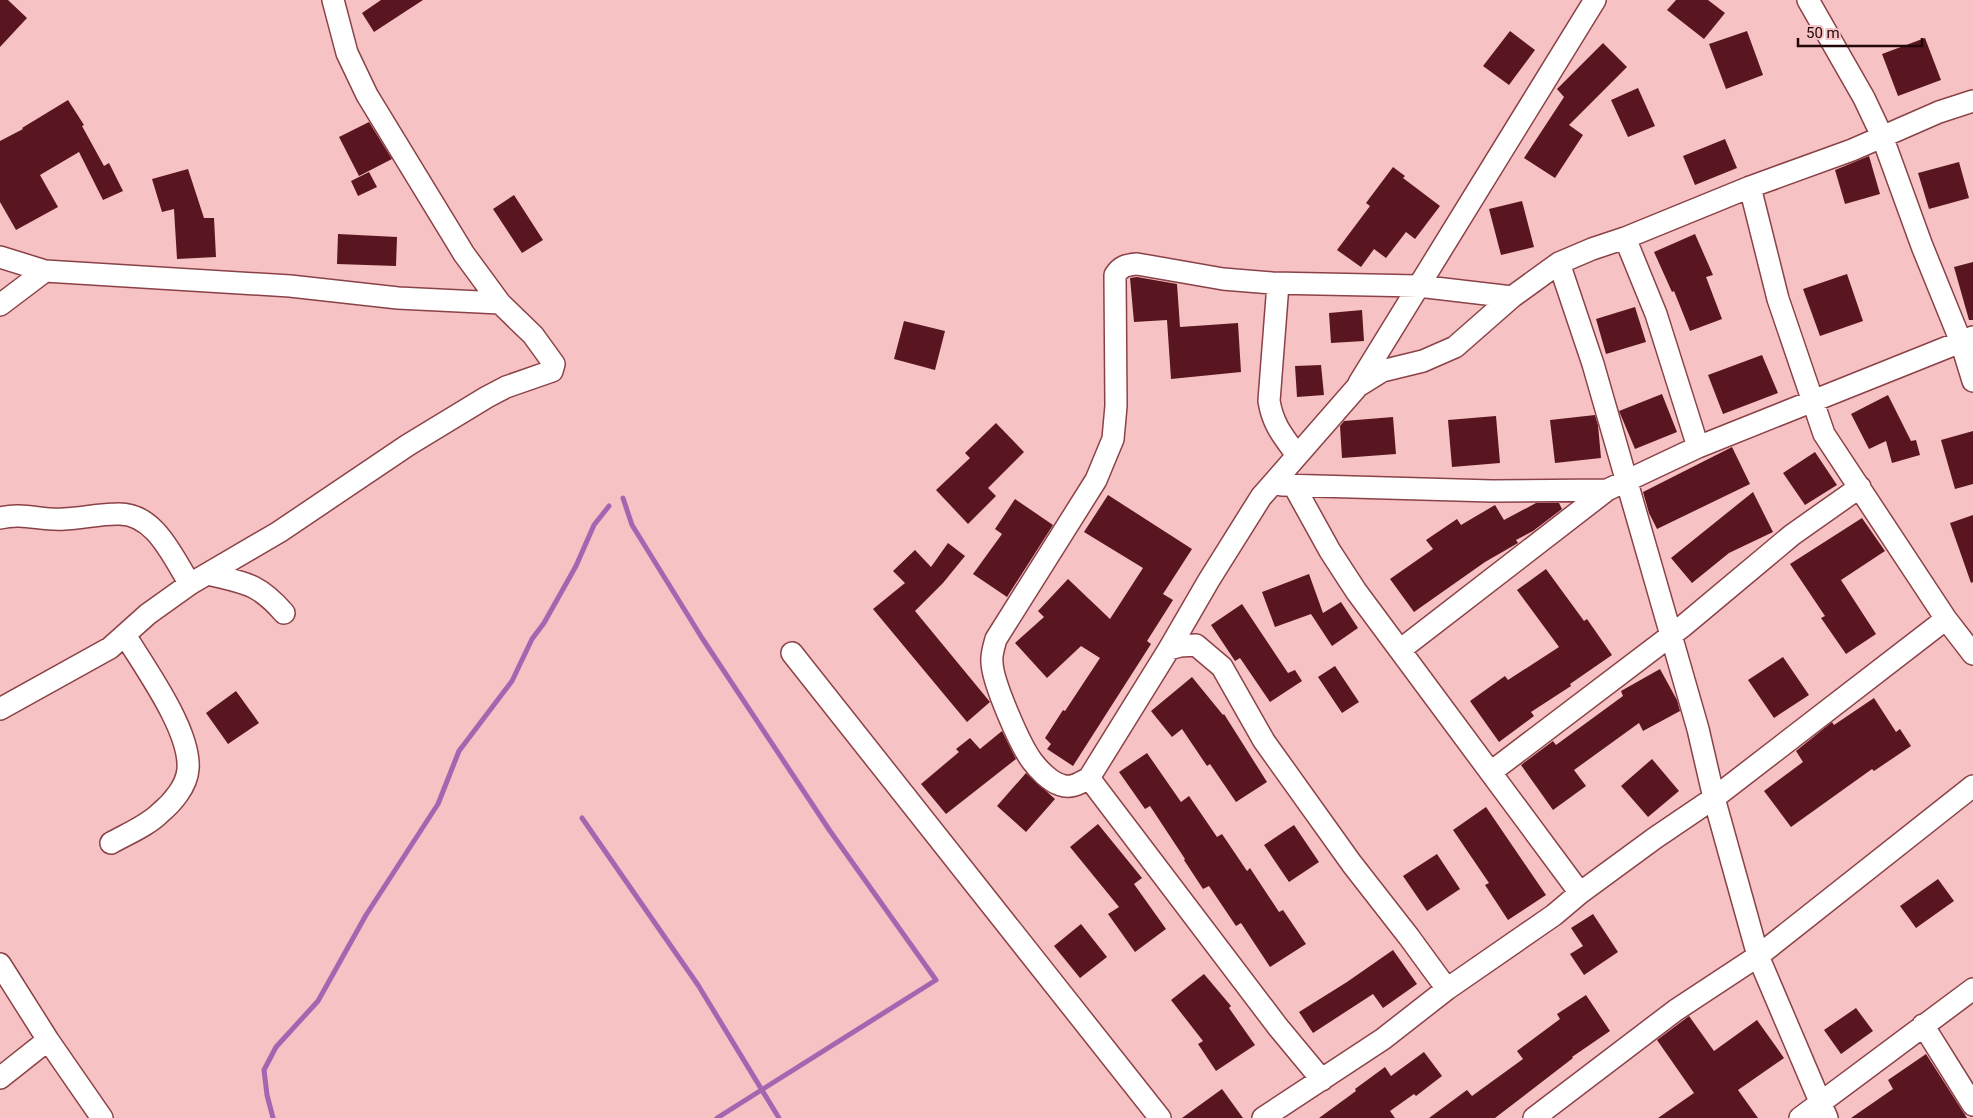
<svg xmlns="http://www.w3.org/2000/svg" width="1973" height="1118" viewBox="0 0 1973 1118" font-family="Roboto,sans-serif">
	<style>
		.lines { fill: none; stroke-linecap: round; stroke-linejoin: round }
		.stream { stroke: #a466b0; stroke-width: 5 }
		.building { fill: #5a1620 }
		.minor-casing { stroke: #8b4247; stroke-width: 24 }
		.minor { stroke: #fff; stroke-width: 21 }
	</style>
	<rect width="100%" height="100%" fill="#f6c2c3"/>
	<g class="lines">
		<!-- stream -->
		<path class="stream" d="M623,498L632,525L702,638L830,831L936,980L717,1118
			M582,818L698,985L779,1118
			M273,1118L267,1095L264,1070L276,1047L318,1001L366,915L438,804L459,751L512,681L532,639L544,623L576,566L594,525L609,506"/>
	</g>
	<!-- building -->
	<path class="building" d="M0,0H8L27,18L0,47Z
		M381,0H423L374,32L362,13Z
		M1676,0H1708L1725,13L1704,39L1667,10Z
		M1510,31L1535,50L1509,85L1483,66Z
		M1747,31L1763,75L1726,89L1709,44Z
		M1925,38L1941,80L1898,96L1882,54Z
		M1603,43L1627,67L1569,125L1583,135L1555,178L1524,158L1564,97L1557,89Z
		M1638,88L1655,126L1628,137L1611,100Z
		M68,100L84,125L82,126L104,166L109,163L123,191L103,200L79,152L40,175L58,207L16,230L0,202V141L23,129L22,128Z
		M369,122L392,159L359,176L339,137Z
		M1725,139L1737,168L1695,185L1683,156Z
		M1869,156L1880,194L1845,204L1835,170Z
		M1959,162L1969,198L1929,209L1918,173Z
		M1393,167L1405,176L1403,178L1440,206L1415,239L1406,232L1386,258L1374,249L1361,267L1337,250L1370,206L1366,203Z
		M188,169L204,218H214L216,257L177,259L174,209L162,212L152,179Z
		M369,172L377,187L358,196L351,181Z
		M514,195L543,240L522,253L493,209Z
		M1522,201L1534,247L1501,255L1489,209Z
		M338,234L397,237L396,266L337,264Z
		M1695,234L1713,275L1706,277L1722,319L1690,331L1674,291L1672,292L1654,252Z
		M1973,262V320H1969L1954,267Z
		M1847,274L1863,321L1820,336L1803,289Z
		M1137,277L1177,284L1180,327L1238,323L1241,372L1171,379L1167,320L1134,322L1130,278Z
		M1635,307L1646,342L1606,354L1596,319Z
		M1362,310L1364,341L1331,343L1329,313Z
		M904,321L945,331L935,370L894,359Z
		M1762,355L1778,393L1723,414L1708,375Z
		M1321,365L1324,395L1297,397L1295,366Z
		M1662,394L1677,432L1635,449L1619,411Z
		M1888,395L1911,441L1916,440L1920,455L1892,463L1886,441L1869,449L1851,414Z
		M1595,415L1598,425L1601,458L1555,463L1550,420Z
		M1496,416L1500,463L1452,467L1448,420Z
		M1393,417L1396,454L1342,458L1340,426L1344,421Z
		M996,423L1024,452L988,488L996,496L968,524L936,490L970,458L965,453Z
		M1973,431V484L1955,489L1941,440Z
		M1732,447L1750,484L1657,529L1649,513L1643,492Z
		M1815,452L1837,485L1805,505L1783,473Z
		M1753,492L1773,532L1729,553L1692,583L1671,558Z
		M1108,495L1192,549L1163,594L1173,600L1147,641L1151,644L1073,766L1047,749L1051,744L1045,738L1063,710L1065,711L1100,658L1081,646L1047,678L1015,643L1044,617L1038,611L1068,579L1110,619L1143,568L1084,532Z
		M1015,499L1053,525L1007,597L973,574L1002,534L995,529Z
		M1536,503H1559L1562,509L1533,531L1516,540L1518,543L1485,562L1414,612L1390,579L1433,549L1426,540L1457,519L1461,525L1495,505L1504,520Z
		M1973,515V582L1971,583L1950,523Z
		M1862,518L1885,551L1841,580L1876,634L1846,654L1821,618L1825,616L1790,564Z
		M948,543L965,556L943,583L915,611L990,702L967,722L873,609L905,583L893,571L915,550L931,567Z
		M1546,569L1584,621L1587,619L1612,655L1570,684L1571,686L1531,712L1534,716L1499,742L1470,701L1505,676L1508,680L1559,647L1517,590Z
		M1309,574L1323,613L1341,602L1358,628L1332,646L1311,614L1275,627L1262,592Z
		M1242,604L1288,673L1295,670L1302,681L1270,702L1240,658L1235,661L1211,625Z
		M1783,657L1809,695L1774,718L1748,680Z
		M1335,666L1359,702L1342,713L1318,677Z
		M1660,669L1677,700L1680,711L1643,731L1639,723L1574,770L1586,786L1553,810L1521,765L1553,741L1556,745L1623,696L1621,691Z
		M1192,677L1223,715L1224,714L1267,782L1236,802L1210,764L1207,766L1182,729L1172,737L1151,711Z
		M236,691L259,723L228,744L206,713Z
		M1874,698L1896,732L1900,729L1911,746L1874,771L1872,769L1791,827L1764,791L1803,762L1796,751L1832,722L1834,725Z
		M1002,731L1016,759L946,814L921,784L959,752L956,749L970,738L980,749Z
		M1147,753L1181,802L1189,796L1217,837L1222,834L1247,871L1250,868L1279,912L1283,910L1306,944L1270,967L1241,923L1236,926L1209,886L1203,889L1184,860L1185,859L1150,806L1145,809L1119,772Z
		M1652,759L1679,791L1648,817L1621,786Z
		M1026,773L1055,799L1026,832L997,806Z
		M1486,807L1546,895L1508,920L1485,885L1489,883L1453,830Z
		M1098,824L1142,878L1134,884L1166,929L1135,952L1108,914L1119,907L1070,847Z
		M1294,825L1319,862L1289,882L1264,845Z
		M1437,854L1460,889L1427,911L1403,876Z
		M1938,879L1954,901L1916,928L1900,906Z
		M1593,914L1618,952L1584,975L1570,954L1583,946L1571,928Z
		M1081,924L1107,957L1080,978L1054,946Z
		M1393,950L1417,984L1383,1008L1373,994L1313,1033L1299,1012L1347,982Z
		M1204,974L1231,1006L1229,1008L1255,1045L1216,1071L1198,1044L1203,1041L1171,1000Z
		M1586,995L1610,1031L1572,1057L1573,1058L1495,1118H1429L1467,1090L1472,1096L1523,1059L1517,1051L1560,1019L1557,1014Z
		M1856,1008L1873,1031L1841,1054L1824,1030Z
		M1689,1016L1714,1051L1757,1020L1784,1058L1738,1090L1758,1118H1658L1694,1093L1657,1040Z
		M1424,1052L1442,1076L1416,1096L1414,1094L1390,1111L1395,1118H1319L1356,1091L1355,1089L1385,1067L1391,1076Z
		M1926,1054L1967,1118H1851L1893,1089L1888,1080Z
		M1222,1089L1243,1118H1182Z"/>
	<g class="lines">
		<!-- minor casing -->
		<g class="minor-casing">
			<path id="minor" d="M333,0L347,53L367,95L464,254L500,303
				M1808,0L1864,98L1882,136L1922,246L1961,342L1973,381
				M1750,187L1778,299L1824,434L1946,619L1973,654
				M1625,238L1656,314L1698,447
				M0,257L45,271L290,286L398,298L500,303L533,335L554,364L552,371L506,387L487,397L408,445L279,532L190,584L148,614L110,648L0,709
				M1559,263L1593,364L1698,729L1714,798L1758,956L1827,1118
				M1278,284L1269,401C1273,425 1283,436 1297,455
				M0,305L45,271
				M1359,383L1595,0
				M1282,485L1492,491L1607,490
				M1294,486L1330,551L1356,591L1580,893
				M0,518C23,512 42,521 64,519C82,518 100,514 117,514C155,512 173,558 190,584
				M208,574C245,583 258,583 284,613
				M1169,649L1209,580L1261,497L1358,386L1382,371L1423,361L1455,347L1512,297
				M1400,650L1607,490L1698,447L1973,337
				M792,653L1160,1118
				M1491,772L1682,627L1792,535L1860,487
				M1089,778L1278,1027L1322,1080
				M111,843C127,834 147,826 160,813C172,803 187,786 188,769C191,731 145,668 125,635
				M0,964L48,1040L102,1118
				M1447,989L1409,937L1352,864L1264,741L1222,667L1196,645L1180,646L1169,649L1089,778C1080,783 1071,789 1061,785C1050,782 1038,769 1032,761C1020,745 992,681 992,662C991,655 994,646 996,639L1096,480L1113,439L1116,406L1115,275C1121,266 1126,265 1137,264L1223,279L1272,283L1418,286L1512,297L1559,263L1592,249L1625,238L1750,187L1852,150L1939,112L1973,101
				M1923,1025L1973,1105
				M0,1078L48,1040
				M1263,1118L1383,1039L1447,989L1554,915L1580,893L1655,838L1714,798L1946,619
				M1534,1118L1676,1010L1758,956L1973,786
				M1800,1118L1973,989"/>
		</g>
		<!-- minor -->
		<use href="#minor" class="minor"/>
	</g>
	<!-- scale -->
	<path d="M1798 38v8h124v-8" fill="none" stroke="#220609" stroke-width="2.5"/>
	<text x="1806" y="38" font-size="15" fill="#220609" stroke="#f6c2c3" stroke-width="4" paint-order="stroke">50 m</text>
</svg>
